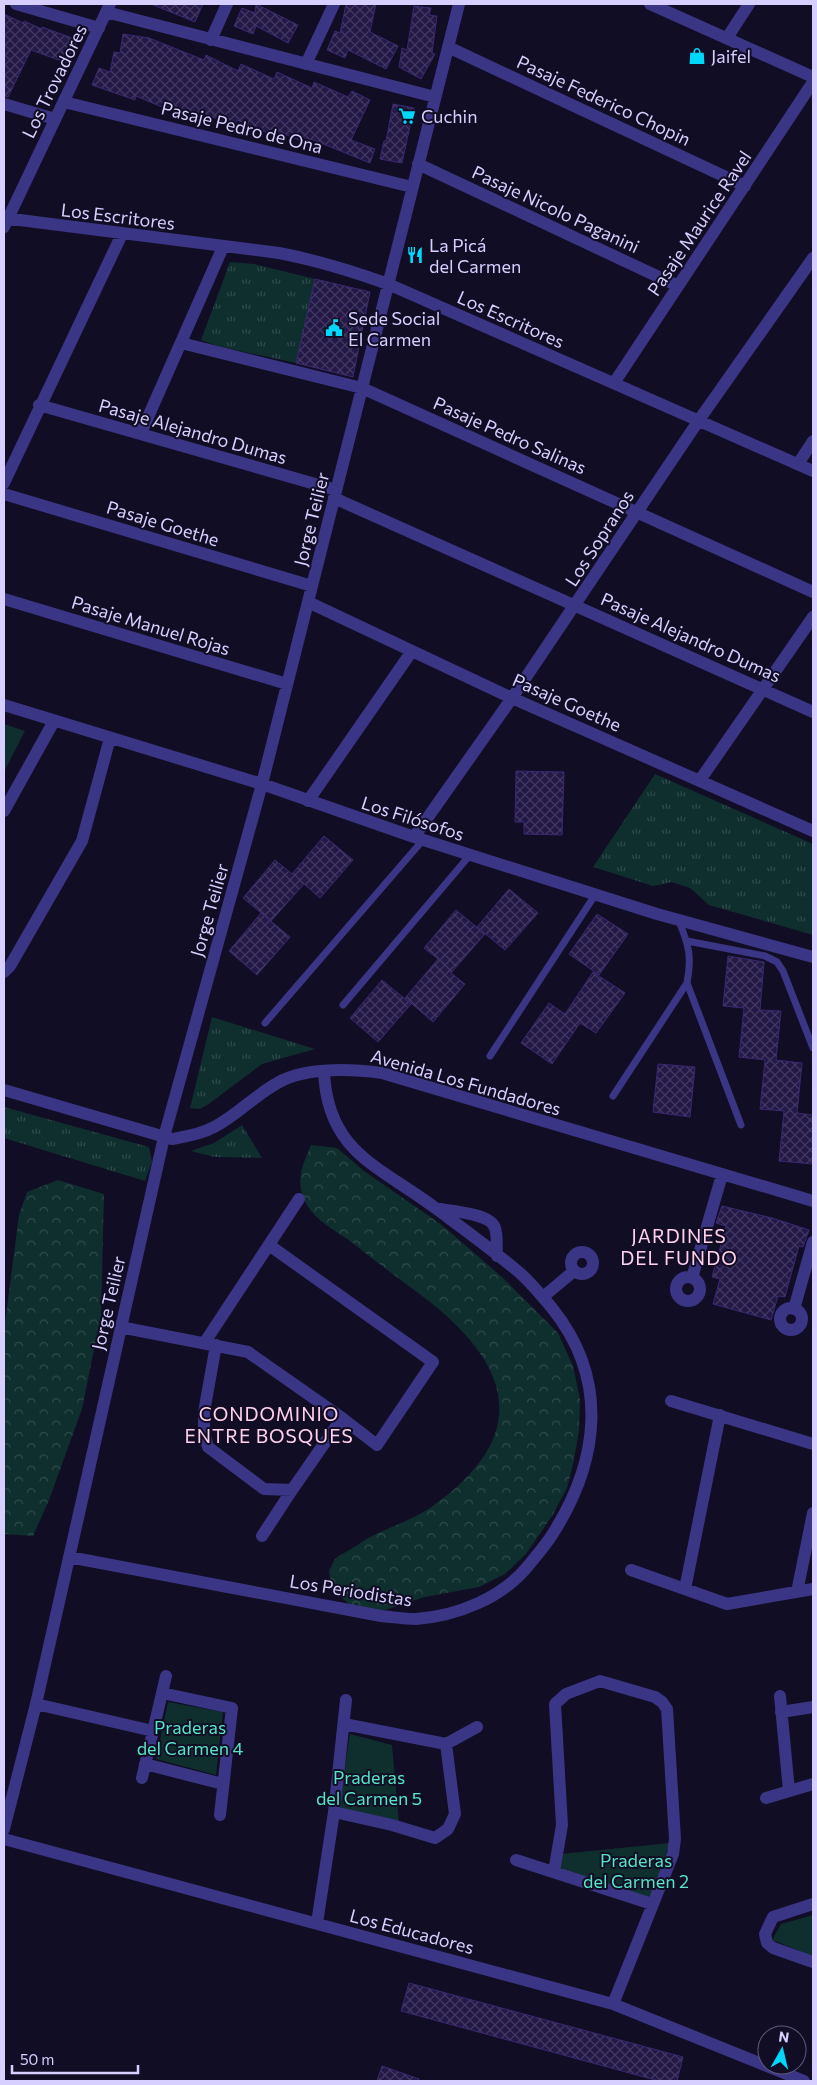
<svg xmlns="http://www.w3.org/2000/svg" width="817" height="2085" viewBox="0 0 817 2085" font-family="Commissioner,sans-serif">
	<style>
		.grass { fill: url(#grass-tufts) }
		.forest { fill: url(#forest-crowns) }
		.park { fill: #0f2e2e }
		.building { fill: url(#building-cross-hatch); stroke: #3a2873 }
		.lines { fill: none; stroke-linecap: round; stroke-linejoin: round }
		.lane { stroke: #3b3585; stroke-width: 7 }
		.street { stroke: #3b3585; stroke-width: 12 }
		.labels { text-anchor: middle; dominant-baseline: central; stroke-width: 4; stroke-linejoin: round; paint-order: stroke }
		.poi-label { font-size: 18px; fill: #d7cfff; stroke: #110d24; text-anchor: start }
		.street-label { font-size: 18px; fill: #d7cfff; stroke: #110d24 }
		.park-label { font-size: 18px; fill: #54e6c7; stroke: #110d24 }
		.neighbourhood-label { font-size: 19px; letter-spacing: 1px; fill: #ffd1ed; stroke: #110d24 }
	</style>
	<defs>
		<pattern id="grass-tufts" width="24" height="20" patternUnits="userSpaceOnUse" patternTransform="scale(1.25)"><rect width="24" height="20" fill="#0f2e2e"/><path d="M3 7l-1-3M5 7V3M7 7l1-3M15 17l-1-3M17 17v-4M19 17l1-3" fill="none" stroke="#314b4d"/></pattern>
		<pattern id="forest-crowns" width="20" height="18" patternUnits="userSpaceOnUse" patternTransform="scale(1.25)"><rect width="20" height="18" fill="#0f2e2e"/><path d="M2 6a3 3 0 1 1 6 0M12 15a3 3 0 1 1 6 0" fill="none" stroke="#314b4d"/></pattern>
		<pattern id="building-cross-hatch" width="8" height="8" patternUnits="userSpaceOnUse" patternTransform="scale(1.25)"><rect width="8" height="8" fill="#231846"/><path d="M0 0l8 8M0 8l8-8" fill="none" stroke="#423962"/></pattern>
	</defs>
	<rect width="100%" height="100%" fill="#110d24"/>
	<!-- grass -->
	<path class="grass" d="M230,262L254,264L315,279L296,363L217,346L201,340Z
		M655,774L813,844V935L709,905L690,888L672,882L653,886L593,867Z
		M212,1017L315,1049L262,1064L210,1103L200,1109L190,1108Z
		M4,1107L149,1147L152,1162L145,1181L4,1138Z
		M242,1125L262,1158L215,1157L191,1151L214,1143Z"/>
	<!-- forest -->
	<path class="forest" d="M311,1145L337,1148L364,1171L442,1225L503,1278L558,1333L573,1366L580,1399L579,1430L574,1460L567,1488L552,1516L526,1554L505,1574L479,1587L425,1597L379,1612L350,1605L334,1591L331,1585L329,1571L335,1559L340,1555C351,1550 361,1542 372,1536C392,1526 412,1520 430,1508C542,1430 506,1355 410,1287C390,1272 370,1257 350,1241C335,1230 317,1222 307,1205C294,1182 302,1167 311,1145Z
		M58,1180L104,1194L101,1315L82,1409L49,1500L33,1536L4,1534V1330L19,1215L27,1192Z"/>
	<!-- park -->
	<path class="park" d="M4,724L25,731L4,772Z
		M168,1702L223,1712L216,1775L156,1759Z
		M350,1734L392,1745L399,1823L338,1808Z
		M670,1843L650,1899L558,1869L561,1854Z
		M813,1915V1956L772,1940L781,1924Z"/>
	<!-- building -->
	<path class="building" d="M151,4H203L195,22Z
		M256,4L298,25L288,43L256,26L253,34L234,26L242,8L255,13Z
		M346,4H376L370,32L398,46L386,69L348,50L345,58L327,50L335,31L340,33Z
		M414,6L431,8L429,15L437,16L432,53L435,54L421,79L399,67L402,48L407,50Z
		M4,14L23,23L24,21L42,29V27L78,40L67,63L31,50L8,97L4,96Z
		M123,34L149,38L204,60L206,55L238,71L241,64L274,79L277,72L312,88L314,82L348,97L352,91L370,100L351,140L375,149L370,163L311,139L309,144L274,130L272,135L237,120L234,126L201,112L199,117L171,105L169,110L136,96L135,100L92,85L99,68L110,72L114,52L120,53Z
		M393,104L414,108L402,163L380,159L384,141H386Z
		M315,279L370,292L353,377L296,363Z
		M516,771L564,772L562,835L524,834V822H515Z
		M324,836L353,860L320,898L304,884L271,921L243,898L275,860L292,874Z
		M509,889L538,913L505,950L477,927Z
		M456,910L485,934L451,973L465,984L433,1022L405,998L438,959L424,948Z
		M261,913L290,937L257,975L229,951Z
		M597,914L628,934L599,975L569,954Z
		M728,956L764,962L760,1010L781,1011L776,1060L802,1063L797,1113L813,1115V1164L779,1161L784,1111L760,1109L765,1060L739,1057L744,1008L723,1006Z
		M593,972L625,993L596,1033L580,1023L552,1064L521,1043L549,1003L565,1014Z
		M382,980L411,1004L378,1042L350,1018Z
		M658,1064L695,1067L690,1117L653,1112Z
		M722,1206L772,1218L809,1230L803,1247L799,1246L785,1297L778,1296L771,1320L713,1304L720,1279L712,1277L726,1226L716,1223Z
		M409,1983L683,2057L677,2081H659L401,2011Z
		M382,2066L419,2079L418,2081H377Z"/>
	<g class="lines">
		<!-- lane -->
		<path class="lane" d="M687,941L765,956L777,962L783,971L813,1048
			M687,983L741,1125
			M343,1005L470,855
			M265,1023L423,840
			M490,1056L595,895
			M613,1096L687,983C692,957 689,946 679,921"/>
		<!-- street -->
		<path class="street" d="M16,4L99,28
			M650,4L813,77
			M106,12L435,97
			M727,38L749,4
			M211,40L227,4
			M448,47L745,186
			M306,64L334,4
			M64,102L412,187
			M4,104L55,119
			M418,164L678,286
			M4,218L279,253C316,260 352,271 388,284L813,471
			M4,227L110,4
			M181,343L362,388L813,592
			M614,383L813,82
			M39,405L336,490
			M141,433L223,247
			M798,464L813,441
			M4,483L122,234
			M4,494L312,586
			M334,498L813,712
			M4,599L287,684
			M308,602L512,698L813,831
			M4,705L262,784L414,837L657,914L813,957
			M700,780L813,617
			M308,801L412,651
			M4,811L54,721
			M414,837L512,698L699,420L813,258
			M4,972L10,966L82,841L110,738
			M4,1090L172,1139C187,1136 202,1134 216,1126C240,1113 258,1092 283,1080C313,1067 351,1069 382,1073L813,1201
			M440,1209C453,1211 491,1214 495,1228C498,1237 496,1248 497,1256
			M571 1263a11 11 0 1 1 22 0a11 11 0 1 1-22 0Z
			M676 1289a12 12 0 1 1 24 0a12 12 0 1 1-24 0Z
			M692,1278L722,1175
			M543,1297L574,1271
			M780 1319a11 11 0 1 1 22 0a11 11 0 1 1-22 0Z
			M794,1309L813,1242
			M120,1327L248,1352L342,1418L377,1445L433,1362L269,1245
			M205,1342L299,1199
			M216,1345L204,1412V1433L208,1447L264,1489L292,1490L342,1418
			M671,1401L813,1444
			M262,1536L292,1490
			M69,1557L381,1616C392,1617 405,1619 416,1619C457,1616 502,1598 528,1566C536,1556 545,1546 552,1535C600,1460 609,1379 552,1308C542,1296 531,1283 520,1273C494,1251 465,1230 438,1210C382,1167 327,1154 324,1071
			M631,1570L727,1604L813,1589
			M685,1589L720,1415
			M797,1592L813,1513
			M162,1693L232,1708L220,1815
			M780,1696L789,1791
			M36,1704L153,1731
			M781,1712L813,1707
			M344,1724L446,1744L477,1727
			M145,1764L223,1784
			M142,1778L166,1676
			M766,1798L813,1784
			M334,1812L392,1825L435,1838L448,1829L455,1814L446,1744
			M4,1829L36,1704L164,1137L262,784L459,4
			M4,1839L613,2004L804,2081
			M516,1860L652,1904
			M554,1872L562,1825L555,1704L566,1694L600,1681L655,1697L662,1702L667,1709L675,1839L673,1854L613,2004
			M813,1904L773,1917L765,1934L767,1943L773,1948L813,1962
			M317,1923L334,1812L346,1700"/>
	</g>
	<!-- icons -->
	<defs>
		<g id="shop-bare" transform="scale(1.35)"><path d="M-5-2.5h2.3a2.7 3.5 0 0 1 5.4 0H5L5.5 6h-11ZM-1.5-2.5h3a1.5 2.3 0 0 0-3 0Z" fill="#00d7fa" stroke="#110d24" stroke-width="2.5" paint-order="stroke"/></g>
		<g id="supermarket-bare" transform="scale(1.35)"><path d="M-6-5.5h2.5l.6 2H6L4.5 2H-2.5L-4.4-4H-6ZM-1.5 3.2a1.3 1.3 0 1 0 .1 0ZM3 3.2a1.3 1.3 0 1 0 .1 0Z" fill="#00d7fa" stroke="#110d24" stroke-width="2.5" paint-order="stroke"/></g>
		<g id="restaurant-bare" transform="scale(1.35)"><path d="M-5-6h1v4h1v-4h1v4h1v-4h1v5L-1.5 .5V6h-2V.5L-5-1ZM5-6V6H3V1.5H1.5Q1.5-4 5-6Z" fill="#00d7fa" stroke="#110d24" stroke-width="2.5" paint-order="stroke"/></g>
		<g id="civic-bare" transform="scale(1.35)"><path d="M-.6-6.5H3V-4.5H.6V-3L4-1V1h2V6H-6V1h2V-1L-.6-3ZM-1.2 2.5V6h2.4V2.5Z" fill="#00d7fa" stroke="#110d24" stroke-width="2.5" paint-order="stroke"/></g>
	</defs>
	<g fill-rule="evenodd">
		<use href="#shop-bare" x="697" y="56"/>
		<use href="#supermarket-bare" x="407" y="116"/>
		<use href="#restaurant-bare" x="415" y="255"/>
		<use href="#civic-bare" x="334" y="328"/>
	</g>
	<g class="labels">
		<!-- poi labels -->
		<g class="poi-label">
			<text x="711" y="56">Jaifel</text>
			<text x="421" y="116">Cuchin</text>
			<text x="429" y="245">La Picá<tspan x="429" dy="21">del Carmen</tspan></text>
			<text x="348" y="318">Sede Social<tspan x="348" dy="21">El Carmen</tspan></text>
		</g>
		<!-- street labels -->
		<g class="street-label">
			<text transform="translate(54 81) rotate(-64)">Los Trovadores</text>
			<text transform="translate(604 100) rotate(25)">Pasaje Federico Chopin</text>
			<text transform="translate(242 127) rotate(14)">Pasaje Pedro de Ona</text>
			<text transform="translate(556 209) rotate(25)">Pasaje Nicolo Paganini</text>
			<text transform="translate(118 216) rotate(7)">Los Escritores</text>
			<text transform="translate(699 223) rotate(-56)">Pasaje Maurice Ravel</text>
			<text transform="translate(511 319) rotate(24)">Los Escritores</text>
			<text transform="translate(193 431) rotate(16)">Pasaje Alejandro Dumas</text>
			<text transform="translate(510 435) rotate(24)">Pasaje Pedro Salinas</text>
			<text transform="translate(311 519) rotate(-76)">Jorge Teilier</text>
			<text transform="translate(163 523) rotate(17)">Pasaje Goethe</text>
			<text transform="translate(599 538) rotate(-57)">Los Sopranos</text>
			<text transform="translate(151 625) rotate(17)">Pasaje Manuel Rojas</text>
			<text transform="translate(691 637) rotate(24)">Pasaje Alejandro Dumas</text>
			<text transform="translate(567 702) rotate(24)">Pasaje Goethe</text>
			<text transform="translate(413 818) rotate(18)">Los Filósofos</text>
			<text transform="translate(209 910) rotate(-74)">Jorge Teilier</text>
			<text transform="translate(466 1082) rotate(16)">Avenida Los Fundadores</text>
			<text transform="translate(108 1303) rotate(-77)">Jorge Teilier</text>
			<text transform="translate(351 1590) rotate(9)">Los Periodistas</text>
			<text transform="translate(412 1931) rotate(15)">Los Educadores</text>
		</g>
		<!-- park labels -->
		<g class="park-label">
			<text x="190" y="1727">Praderas<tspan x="190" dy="21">del Carmen 4</tspan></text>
			<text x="369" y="1777">Praderas<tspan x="369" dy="21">del Carmen 5</tspan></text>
			<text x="636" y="1860">Praderas<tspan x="636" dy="21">del Carmen 2</tspan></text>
		</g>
		<!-- neighbourhood labels -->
		<g class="neighbourhood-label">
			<text x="679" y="1235">JARDINES<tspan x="679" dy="22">DEL FUNDO</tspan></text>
			<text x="269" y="1413">CONDOMINIO<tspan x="269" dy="22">ENTRE BOSQUES</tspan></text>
		</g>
	</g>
	<!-- border -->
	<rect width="817" height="2085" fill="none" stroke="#d7cfff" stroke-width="10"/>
	<!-- north arrow -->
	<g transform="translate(782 2050) rotate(8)"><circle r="24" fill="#110d24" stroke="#605b7c"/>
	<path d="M0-4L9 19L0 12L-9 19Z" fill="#00d7fa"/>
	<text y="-8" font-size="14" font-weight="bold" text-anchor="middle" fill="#d7cfff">N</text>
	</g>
	<!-- scale -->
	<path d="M12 2065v8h126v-8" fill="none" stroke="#d7cfff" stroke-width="2.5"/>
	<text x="20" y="2065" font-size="15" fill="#d7cfff" stroke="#110d24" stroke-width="4" paint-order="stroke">50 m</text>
</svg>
